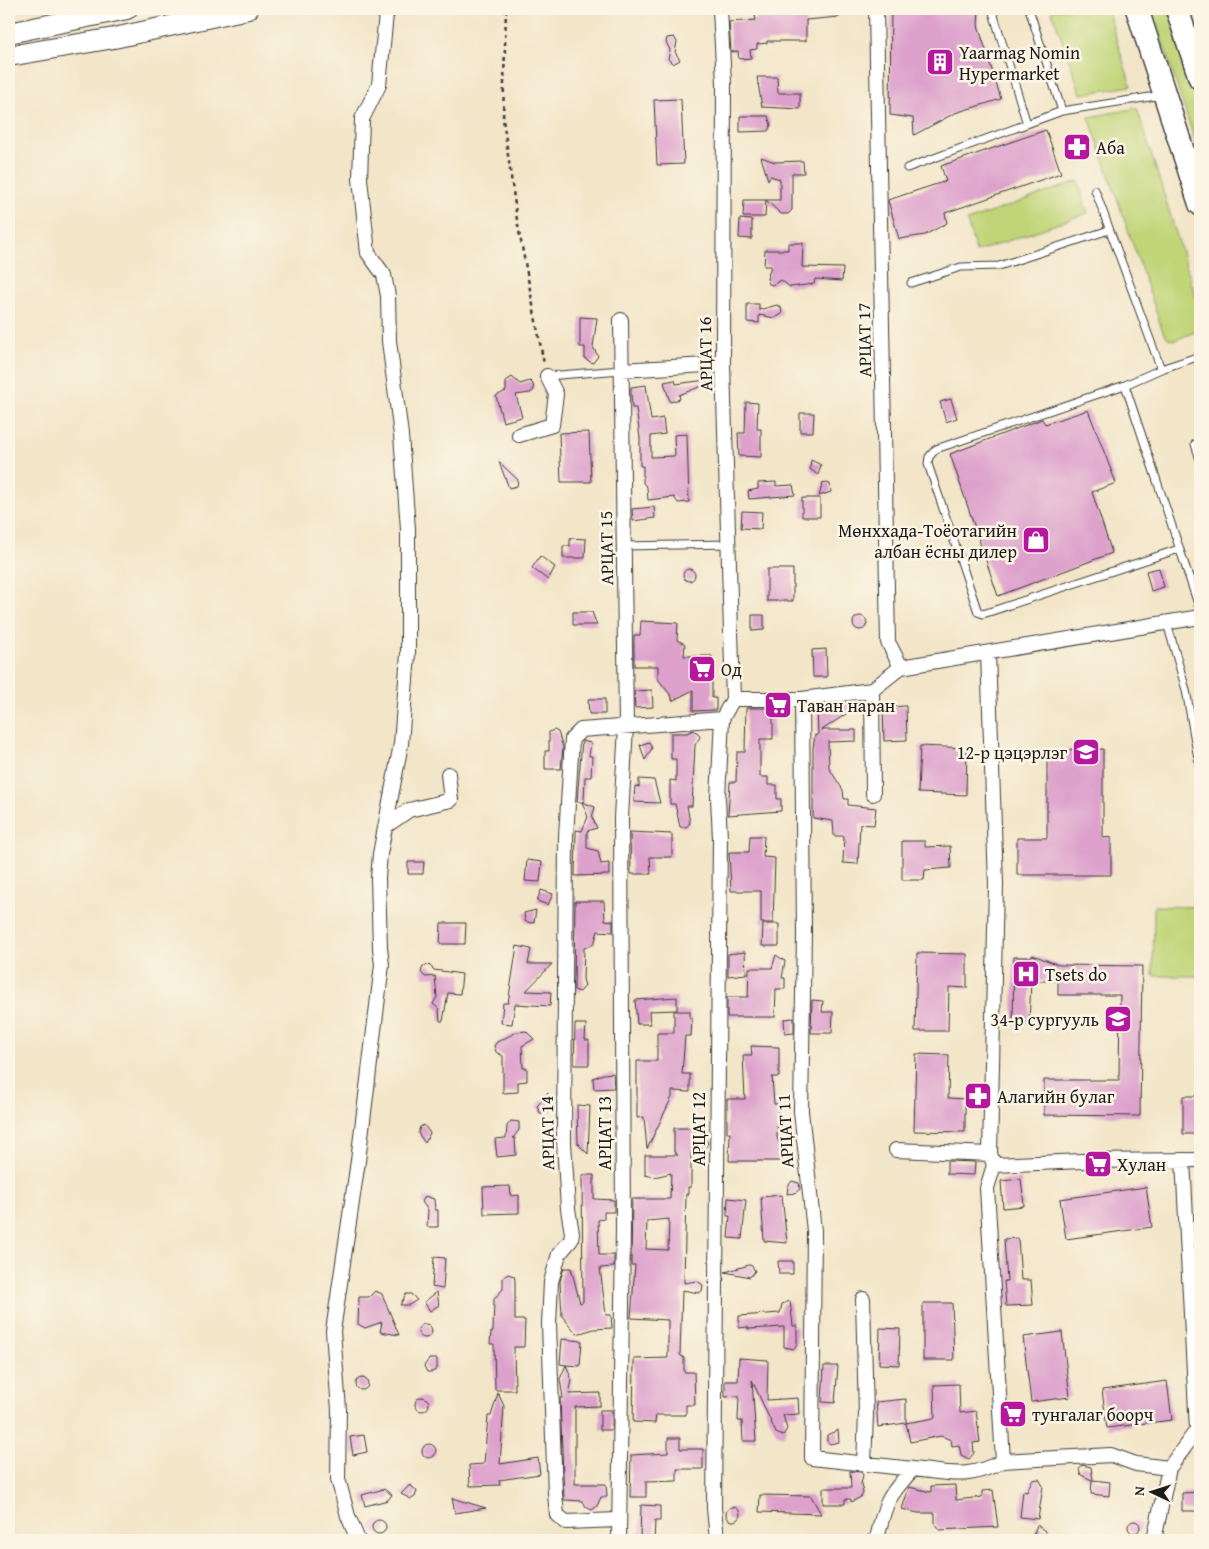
<svg xmlns="http://www.w3.org/2000/svg" width="1209" height="1549" viewBox="0 0 1209 1549" font-family="'Gentium Book Plus',serif">
	<style>
		.green { fill: #c1d578; stroke: #6e784a }
		.building { fill: #dda1cc; fill-rule: evenodd }
		.lines { fill: none; stroke-linecap: round; stroke-linejoin: round }
		.service-casing { stroke: #3c3a36; stroke-width: 9 }
		.minor-casing { stroke: #3c3a36; stroke-width: 16 }
		.secondary-casing { stroke: #3c3a36; stroke-width: 22 }
		.trunk-casing { stroke: #3c3a36; stroke-width: 25 }
		.path { stroke: #3c3a36; stroke-width: 2.5; stroke-dasharray: 4 4; stroke-linecap: butt }
		.service { stroke: #fff; stroke-width: 7 }
		.minor { stroke: #fff; stroke-width: 14 }
		.secondary { stroke: #fff; stroke-width: 20 }
		.trunk { stroke: #fff; stroke-width: 22 }
		.labels { text-anchor: middle; dominant-baseline: central; stroke-width: 5; stroke-linejoin: round; paint-order: stroke }
		.poi-label { font-size: 18px; fill: #1c1c1c; stroke: #fcf5e5; text-anchor: start }
		.street-label { font-size: 18px; fill: #1c1c1c; stroke: #fcf5e5 }
	</style>
	<rect width="100%" height="100%" fill="#fcf5e5"/>
	<filter id="ink" filterUnits="userSpaceOnUse"><feTurbulence type="fractalNoise" baseFrequency=".02" numOctaves="2"/><feDisplacementMap in="SourceGraphic" scale="10" xChannelSelector="R" yChannelSelector="G"/><feConvolveMatrix kernelMatrix="1 2 1 2 8 2 1 2 1" color-interpolation-filters="sRGB"/></filter>
	<filter id="wash" filterUnits="userSpaceOnUse"><feTurbulence type="fractalNoise" baseFrequency=".0096" numOctaves="4" result="noise"/><feDisplacementMap in="SourceGraphic" scale="20" xChannelSelector="R" yChannelSelector="G"/><feGaussianBlur stdDeviation="1.12" result="paint"/><feColorMatrix in="noise" values="0 0 0 0 0 0 0 0 0 0 0 0 0 0 0 0 0 1.4 0 .05"/><feComposite in="paint" operator="in"/></filter>
	<g filter="url(#wash)">
		<rect width="100%" height="100%" fill="#f2e5c8"/>
		<!-- green -->
		<path class="green" d="M1051,9H1107L1131,86L1081,94Z
			M1152,9H1168L1200,107V157Z
			M1137,108L1200,310V330L1175,340L1169,339L1163,332L1089,117Z
			M1078,181L1088,213L976,252L967,221Z
			M1154,906L1200,907V976H1153Z"/>
		<g id="blocks">
			<!-- building -->
			<path class="building" d="M754,9H839V17L806,20V41H767V43L757,44V49L750,50L751,58L739,59L738,51L731,52L729,22L756,20Z
				M891,9H979L978,25L1001,99L955,113L914,135L913,118L890,115Z
				M674,37L677,42L675,52L680,60L673,64L668,59L670,50L666,42L667,38Z
				M757,77H777L778,93H800V109L762,107Z
				M681,99L684,164L657,165L654,100Z
				M740,116H768L771,125L768,131L740,132Z
				M1046,130L1061,173L945,213L947,223L925,235L899,239L888,200L946,181L941,166Z
				M761,157L775,162L803,161L804,173H792V210L788,214H781L766,200H780V179L770,176L768,180Z
				M744,200H766L765,217H743Z
				M740,219L752,220V239L739,238Z
				M788,243H803L802,267L843,268L842,281L815,279L814,284L790,287L781,280L772,285L769,284L767,279L771,266H764L765,250H788Z
				M747,304H759V310L777,305L781,307L782,314L775,318L759,315V323L747,322Z
				M580,317L597,318L593,347L598,356L593,363L585,359V347H580Z
				M512,377L520,384L530,381L533,384L534,390L530,393L516,395L522,417L503,422L496,396L506,391V381Z
				M675,380L676,384L706,380L707,384L679,395L680,399L670,402L664,382Z
				M646,385L651,420L663,418L665,434L651,436V457L675,456L674,435L687,434L689,502L678,503L674,497L648,500L647,487L643,483V466H640V438L636,408H632L631,394V387Z
				M951,399L957,418L946,422L940,402Z
				M746,402L758,403L757,429H761V457L739,456L738,433H745Z
				M1088,410L1116,483L1092,492L1112,553L998,596L950,454L1042,419L1045,424Z
				M800,413H814L813,432H800Z
				M589,432L591,482H561L559,433Z
				M811,460L821,465L818,475L810,469Z
				M499,462L518,480L517,486L509,488Z
				M776,482V486L793,485L795,495L749,499L748,491L758,489V483Z
				M823,482L830,484L831,492L819,496Z
				M802,498H820V517H802Z
				M654,507L655,518L633,521L632,509Z
				M742,511L762,512L761,529L741,528Z
				M570,538L586,539L585,558H563V546H570Z
				M540,556L555,567L548,580L532,568Z
				M1159,568L1164,587L1151,591L1146,571Z
				M683 575a6 6 0 1 1 12 0a6 6 0 1 1-12 0Z
				M767,569H793V601H767Z
				M573,612H592L597,625H573Z
				M752,615H764V630L752,631Z
				M853 623a7 7 0 1 1 14 0a7 7 0 1 1-14 0Z
				M641,621L678,623L677,640L685,644L684,656H712V698H716V710L693,711V690L672,701V697L658,679V666H634V635H640Z
				M826,649L827,677H813L812,650Z
				M652,690L653,707L635,708L634,691Z
				M588,699H605V714H589Z
				M847,702L861,704L822,730H856V741L828,742L829,768L843,790L844,799H848V805L876,808L874,825L860,824L858,864L843,863L844,836H834L833,821L813,818V748L815,735H818L817,706Z
				M906,706L907,740L884,741L883,707Z
				M746,708H773V739H760V777H768V785H777V799H781V811L728,815L730,782H736L737,752H745Z
				M554,730L558,732L563,747L561,769H545V751H549V732Z
				M693,730L698,733L700,737L695,745L692,806H687L690,823L686,827H680L675,804H670V780L676,781V759H671V733H687Z
				M582,741L591,743L589,756H592L591,777H585L584,802H577Z
				M649,742L652,748L645,760L640,745Z
				M920,746L967,748L966,795L918,793Z
				M1103,749V838L1111,837V875H1017V838H1047V750Z
				M639,779L654,780L660,803L634,802L635,786L639,787Z
				M582,802L595,807L592,817L597,828L587,831V848L598,851L601,864L609,863V875L575,876L576,830L582,831L588,817Z
				M630,832L672,834V857H650L651,874H631Z
				M750,836H764L763,857L775,858L773,923H761V891H731L729,852H749Z
				M902,841H925V847L950,846L951,868L925,870L924,880H902Z
				M527,860L542,862L540,882L525,881Z
				M408,862H424L423,874H408Z
				M541,890L553,894L548,905L537,901Z
				M575,901H604L605,920L613,921V932L598,931L594,944L584,948L583,979L585,986L580,992L574,990Z
				M536,910L534,922L531,923L525,921L524,913Z
				M441,923H466L465,944H440Z
				M763,924H779V946H762Z
				M517,946L531,949L528,964H552L526,991L551,992L550,1006L515,1004L512,1024L501,1023L503,1003H508Z
				M745,952L746,974L728,976V954Z
				M917,953L967,954V988L949,987L948,1031H915Z
				M776,955L785,961L782,978H785V989H776L775,1017H727V997H748L749,968H772Z
				M1033,955L1059,965L1142,966L1140,1116L1044,1115V1080H1119L1120,995H1058V981H1031L1029,1022H1013L1014,957H1030Z
				M429,965L434,970L462,974L460,994L448,993L443,1021H440L439,1009L433,1004L437,997L435,976L425,977L421,972L423,966Z
				M677,997V1010L649,1011L650,1024H637L635,1000Z
				M812,1000L823,1001L822,1012H833L832,1033H811Z
				M674,1011H690V1019L692,1018L691,1036H685L682,1074H690V1092L672,1091V1097L647,1149L644,1117L637,1118V1061H657V1033H674Z
				M794,1018V1033L785,1034L784,1019Z
				M575,1024H586L585,1040H589V1065H574Z
				M526,1031L534,1039L522,1046L523,1068H527V1081L518,1082V1092L503,1093V1056L496,1052L494,1046L497,1042L517,1032Z
				M751,1046L779,1047V1077H772L774,1104H778L777,1137L781,1148L780,1161H729L730,1133H727V1099H745L743,1055H752Z
				M916,1054L949,1055L948,1098L965,1099V1132L914,1131Z
				M613,1073L614,1088L594,1089L593,1078L603,1074Z
				M548,1093V1103L554,1104L547,1113H540L537,1106Z
				M1183,1096H1200V1134H1183Z
				M577,1105L590,1106L588,1154L578,1144Z
				M511,1121L519,1122V1130L513,1138H515L516,1155L497,1157L495,1139L506,1138L507,1126Z
				M424,1125L430,1133L425,1143L418,1133L420,1127Z
				M674,1128H695L694,1136L705,1138L708,1143L704,1149L691,1152V1187H688V1194H686L684,1283L697,1281L703,1285L702,1291L699,1293L682,1290L680,1355L684,1358V1372H694L695,1405H686V1415H656L655,1423L633,1422L634,1359L668,1358V1320L631,1318L635,1265H631L632,1199H670L671,1173L655,1177L645,1175V1155H678L674,1152ZM669,1219L668,1250L646,1249L647,1221Z
				M947,1161L975,1162L974,1175L947,1174Z
				M582,1175H594V1199L614,1200V1212H604V1219L598,1220L599,1255H614V1267L600,1268L606,1315H611L612,1328L594,1329L577,1334L562,1316L560,1281L564,1268H571L580,1303L583,1302Z
				M1021,1179L1024,1206L1003,1208L1001,1181Z
				M792,1181L799,1183L800,1189L795,1193L787,1194L788,1186Z
				M510,1186L511,1196L519,1195V1213L484,1214L483,1187Z
				M1146,1187L1152,1227L1066,1239L1060,1199Z
				M782,1195L787,1243L764,1241L761,1197Z
				M425,1196L434,1199L435,1210H438V1227H427L428,1210L422,1202Z
				M728,1198L746,1200L742,1239L728,1238L730,1216H727Z
				M1018,1238L1021,1280H1031L1033,1305L1006,1306L1004,1281H1007L1004,1239Z
				M434,1257L445,1258L443,1289L432,1287Z
				M778,1261H793V1274H779Z
				M749,1265L752,1266L755,1271L750,1277L725,1272Z
				M508,1274L514,1276L515,1280V1320H525L524,1347H514L515,1390H495L494,1344H490L491,1332H493L494,1299L503,1289V1278Z
				M375,1291L382,1294L399,1335L380,1332L382,1322L365,1328L358,1324L359,1297H369Z
				M437,1292L439,1305L430,1311L424,1302Z
				M406,1294H411L417,1300L409,1305H400Z
				M790,1301L793,1326H797V1343L794,1349L784,1347V1327L748,1329V1327L739,1328V1316L780,1313L782,1304Z
				M923,1303H952L954,1360H923Z
				M418 1331a7 7 0 1 1 14 0a7 7 0 1 1-14 0Z
				M880,1328L900,1329L899,1365L879,1364Z
				M1062,1332L1070,1397L1031,1402L1023,1337Z
				M562,1339L582,1341L580,1366L566,1365L572,1380L569,1394L600,1393V1406L575,1407V1484H606L607,1497H601L597,1506L592,1510L586,1507L583,1501L564,1500L560,1398H563L560,1379L566,1365L560,1364Z
				M739,1358L768,1360L767,1400L798,1398L799,1414L783,1415L787,1429L783,1436L776,1433L752,1380L756,1441H743L742,1421H738L739,1396L725,1397V1381H738Z
				M429,1359H437V1369L432,1372H427L424,1366Z
				M824,1366H838L835,1403L822,1402Z
				M356 1384a6 6 0 1 1 12 0a6 6 0 1 1-12 0Z
				M1167,1381L1172,1420L1107,1428L1102,1390Z
				M959,1384L960,1413L976,1411L980,1442L973,1443L974,1453L969,1459L961,1455L959,1445L952,1446L951,1440L941,1436L910,1442L906,1423L935,1418L934,1385Z
				M498,1393L504,1406L500,1464L538,1458L540,1474L499,1480L500,1485L470,1486L469,1465L484,1464L488,1416H491Z
				M415 1404a7 7 0 1 1 14 0a7 7 0 1 1-14 0Z
				M906,1399V1423L878,1427L876,1402Z
				M600,1410H612V1430H600Z
				M838,1430L839,1442L830,1444L827,1441V1435Z
				M364,1435L367,1452L353,1455L350,1437Z
				M668,1438H680V1449H703V1469H677V1481L646,1482V1497H630L631,1455L668,1453Z
				M422 1451a7 7 0 1 1 14 0a7 7 0 1 1-14 0Z
				M1082,1465L1091,1467L1093,1480L1110,1482L1109,1496L1091,1494L1092,1480L1081,1475L1079,1469Z
				M850,1471L861,1472L863,1475L861,1484L863,1493L861,1497L851,1502V1499H845V1504H823V1488H851Z
				M1039,1479L1043,1486L1038,1519L1020,1517L1023,1491L1027,1492L1032,1480Z
				M410,1485L417,1491L415,1497L411,1499L401,1494Z
				M955,1485L956,1500L982,1497V1491L993,1490L998,1527L939,1530L935,1524V1513H918L902,1509L909,1487L931,1492V1486Z
				M384,1489L392,1495L388,1500L365,1506L362,1495Z
				M1200,1492V1511H1182V1493Z
				M760,1495L811,1496L821,1514L759,1512Z
				M452,1498L486,1508L455,1513Z
				M641,1505L660,1506V1521H655L654,1540H640Z
				M726 1514a7 7 0 1 1 14 0a7 7 0 1 1-14 0Z
				M372 1527a7 7 0 1 1 14 0a7 7 0 1 1-14 0Z
				M1128 1527a6 6 0 1 1 12 0a6 6 0 1 1-12 0Z
				M1037,1525L1045,1531L1046,1535L1043,1540H1036L1033,1536Z"/>
		</g>
	</g>
	<g filter="url(#ink)">
		<use href="#blocks" fill-opacity="0" stroke="#3c3a36" stroke-width="1"/>
		<g class="lines">
			<!-- service casing -->
			<g class="service-casing">
				<path id="service" d="M992,9L1027,124
					M1029,9L1062,111
					M907,168L1062,111L1162,95
					M1095,190L1161,369L1200,356
					M911,283L961,267L999,266L1109,230
					M547,376L621,370
					M1125,385L1161,369
					M1195,444L1200,460
					M625,546L728,544
					M1179,549L983,614L978,612L928,464L929,457L936,449L1125,385L1200,610
					M1167,623L1186,690L1200,770"/>
			</g>
			<!-- minor casing -->
			<g class="minor-casing">
				<path id="minor" d="M720,9L724,83L723,364L733,699
					M876,9L888,642L901,667
					M621,370L723,364
					M519,435L552,425L556,394L547,376
					M872,690L873,794
					M802,699L804,934L801,1111L814,1231L812,1458L913,1469
					M386,826L409,810L451,800L448,774
					M896,1150L990,1154
					M994,1165L1082,1161L1200,1160
					M863,1299L866,1414L864,1464
					M1003,1461L1111,1455L1136,1464L1169,1468
					M618,1520L566,1522L557,1515L555,1494L549,1324L551,1282L559,1254L571,1240L572,1233L568,1209L564,1142L566,836L572,739L581,730L722,719L733,699H802L872,690L901,667L1200,617
					M358,1540L348,1516L338,1479L339,1410L333,1331L358,1161L382,965L380,948L378,878L380,854L401,744L408,654V529L401,435L389,341L388,296L384,275L368,253L360,179L362,119L379,85L386,14L391,9
					M619,1540L623,1227L621,818L626,726L621,320
					M717,1540L714,1508L720,838L718,798L722,719
					M874,1540L877,1539C885,1503 887,1497 913,1469C952,1473 967,1480 1003,1461L987,1188L994,1165L990,1154L996,884L988,653
					M1154,1540L1169,1468L1197,1430L1183,1160"/>
			</g>
			<!-- secondary casing -->
			<g class="secondary-casing">
				<path id="secondary" d="M9,33L127,9
					M9,56L114,38L248,9"/>
			</g>
			<!-- trunk casing -->
			<g class="trunk-casing">
				<path id="trunk" d="M1137,9L1200,204
					M1177,9L1200,78"/>
			</g>
			<!-- path -->
			<path class="path" d="M506,9L503,119L517,220L544,364"/>
			<!-- service -->
			<use href="#service" class="service"/>
			<!-- minor -->
			<use href="#minor" class="minor"/>
			<!-- secondary -->
			<use href="#secondary" class="secondary"/>
			<!-- trunk -->
			<use href="#trunk" class="trunk"/>
		</g>
	</g>
	<!-- icons -->
	<defs>
		<g id="building-square" transform="scale(1.4375)"><rect x="-9" y="-9" width="18" height="18" rx="4" fill="#b5179e" stroke="#fcf5e5"/><path d="M-4-6H4V6H1V3H-1V6H-4ZM-2.5-4.3h1.7v1.8h-1.7ZM.8-4.3h1.7v1.8H.8ZM-2.5-1h1.7V.8h-1.7ZM.8-1h1.7V.8H.8Z" fill="#fff"/></g>
		<g id="pharmacy-square" transform="scale(1.4375)"><rect x="-9" y="-9" width="18" height="18" rx="4" fill="#b5179e" stroke="#fcf5e5"/><path d="M-2-6h4v4h4v4h-4v4h-4v-4h-4v-4h4Z" fill="#fff"/></g>
		<g id="shop-square" transform="scale(1.4375)"><rect x="-9" y="-9" width="18" height="18" rx="4" fill="#b5179e" stroke="#fcf5e5"/><path d="M-5-2.5h2.3a2.7 3.5 0 0 1 5.4 0H5L5.5 6h-11ZM-1.5-2.5h3a1.5 2.3 0 0 0-3 0Z" fill="#fff"/></g>
		<g id="supermarket-square" transform="scale(1.4375)"><rect x="-9" y="-9" width="18" height="18" rx="4" fill="#b5179e" stroke="#fcf5e5"/><path d="M-6-5.5h2.5l.6 2H6L4.5 2H-2.5L-4.4-4H-6ZM-1.5 3.2a1.3 1.3 0 1 0 .1 0ZM3 3.2a1.3 1.3 0 1 0 .1 0Z" fill="#fff"/></g>
		<g id="school-square" transform="scale(1.4375)"><rect x="-9" y="-9" width="18" height="18" rx="4" fill="#b5179e" stroke="#fcf5e5"/><path d="M0-5L7-2L0 1L-7-2ZM-4 1L0 2.5L4 1V4Q0 6-4 4Z" fill="#fff"/></g>
		<g id="hospital-square" transform="scale(1.4375)"><rect x="-9" y="-9" width="18" height="18" rx="4" fill="#b5179e" stroke="#fcf5e5"/><path d="M-5-5h3v3.5h4V-5h3V5h-3V1.5h-4V5h-3Z" fill="#fff"/></g>
	</defs>
	<g fill-rule="evenodd">
		<use href="#building-square" x="940" y="62"/>
		<use href="#pharmacy-square" x="1077" y="147"/>
		<use href="#shop-square" x="1036" y="540"/>
		<use href="#supermarket-square" x="702" y="669"/>
		<use href="#supermarket-square" x="778" y="705"/>
		<use href="#school-square" x="1086" y="752"/>
		<use href="#hospital-square" x="1026" y="974"/>
		<use href="#school-square" x="1118" y="1019"/>
		<use href="#pharmacy-square" x="978" y="1096"/>
		<use href="#supermarket-square" x="1098" y="1164"/>
		<use href="#supermarket-square" x="1013" y="1414"/>
	</g>
	<g class="labels">
		<!-- poi labels -->
		<g class="poi-label">
			<text x="959" y="52">Yaarmag Nomin<tspan x="959" dy="21">Hypermarket</tspan></text>
			<text x="1096" y="147">Аба</text>
			<text x="1017" y="530" text-anchor="end">Мөнххада-Тоёотагийн<tspan x="1017" dy="21">албан ёсны дилер</tspan></text>
			<text x="721" y="669">Од</text>
			<text x="797" y="705">Таван наран</text>
			<text x="1067" y="752" text-anchor="end">12-р цэцэрлэг</text>
			<text x="1045" y="974">Tsets do</text>
			<text x="1099" y="1019" text-anchor="end">34-р сургууль</text>
			<text x="997" y="1096">Алагийн булаг</text>
			<text x="1117" y="1164">Хулан</text>
			<text x="1032" y="1414">тунгалаг боорч</text>
		</g>
		<!-- street labels -->
		<g class="street-label">
			<text transform="translate(864 340) rotate(-91)">АРЦАТ 17</text>
			<text transform="translate(705 354) rotate(-91)">АРЦАТ 16</text>
			<text transform="translate(606 548) rotate(-91)">АРЦАТ 15</text>
			<text transform="translate(698 1129) rotate(-90)">АРЦАТ 12</text>
			<text transform="translate(785 1131) rotate(-93)">АРЦАТ 11</text>
			<text transform="translate(547 1133) rotate(-91)">АРЦАТ 14</text>
			<text transform="translate(604 1133) rotate(-90)">АРЦАТ 13</text>
		</g>
	</g>
	<!-- margin -->
	<rect width="1209" height="1549" fill="none" stroke="#fcf5e5" stroke-width="30"/>
	<!-- north arrow -->
	<g transform="translate(1152 1492) rotate(274)" stroke="#fcf5e5" stroke-width="4" paint-order="stroke">
	<path d="M0-4L9 19L0 12L-9 19Z" fill="#1c1c1c"/>
	<text y="-8" font-size="14" font-weight="bold" text-anchor="middle" fill="#1c1c1c">N</text>
	</g>
</svg>
